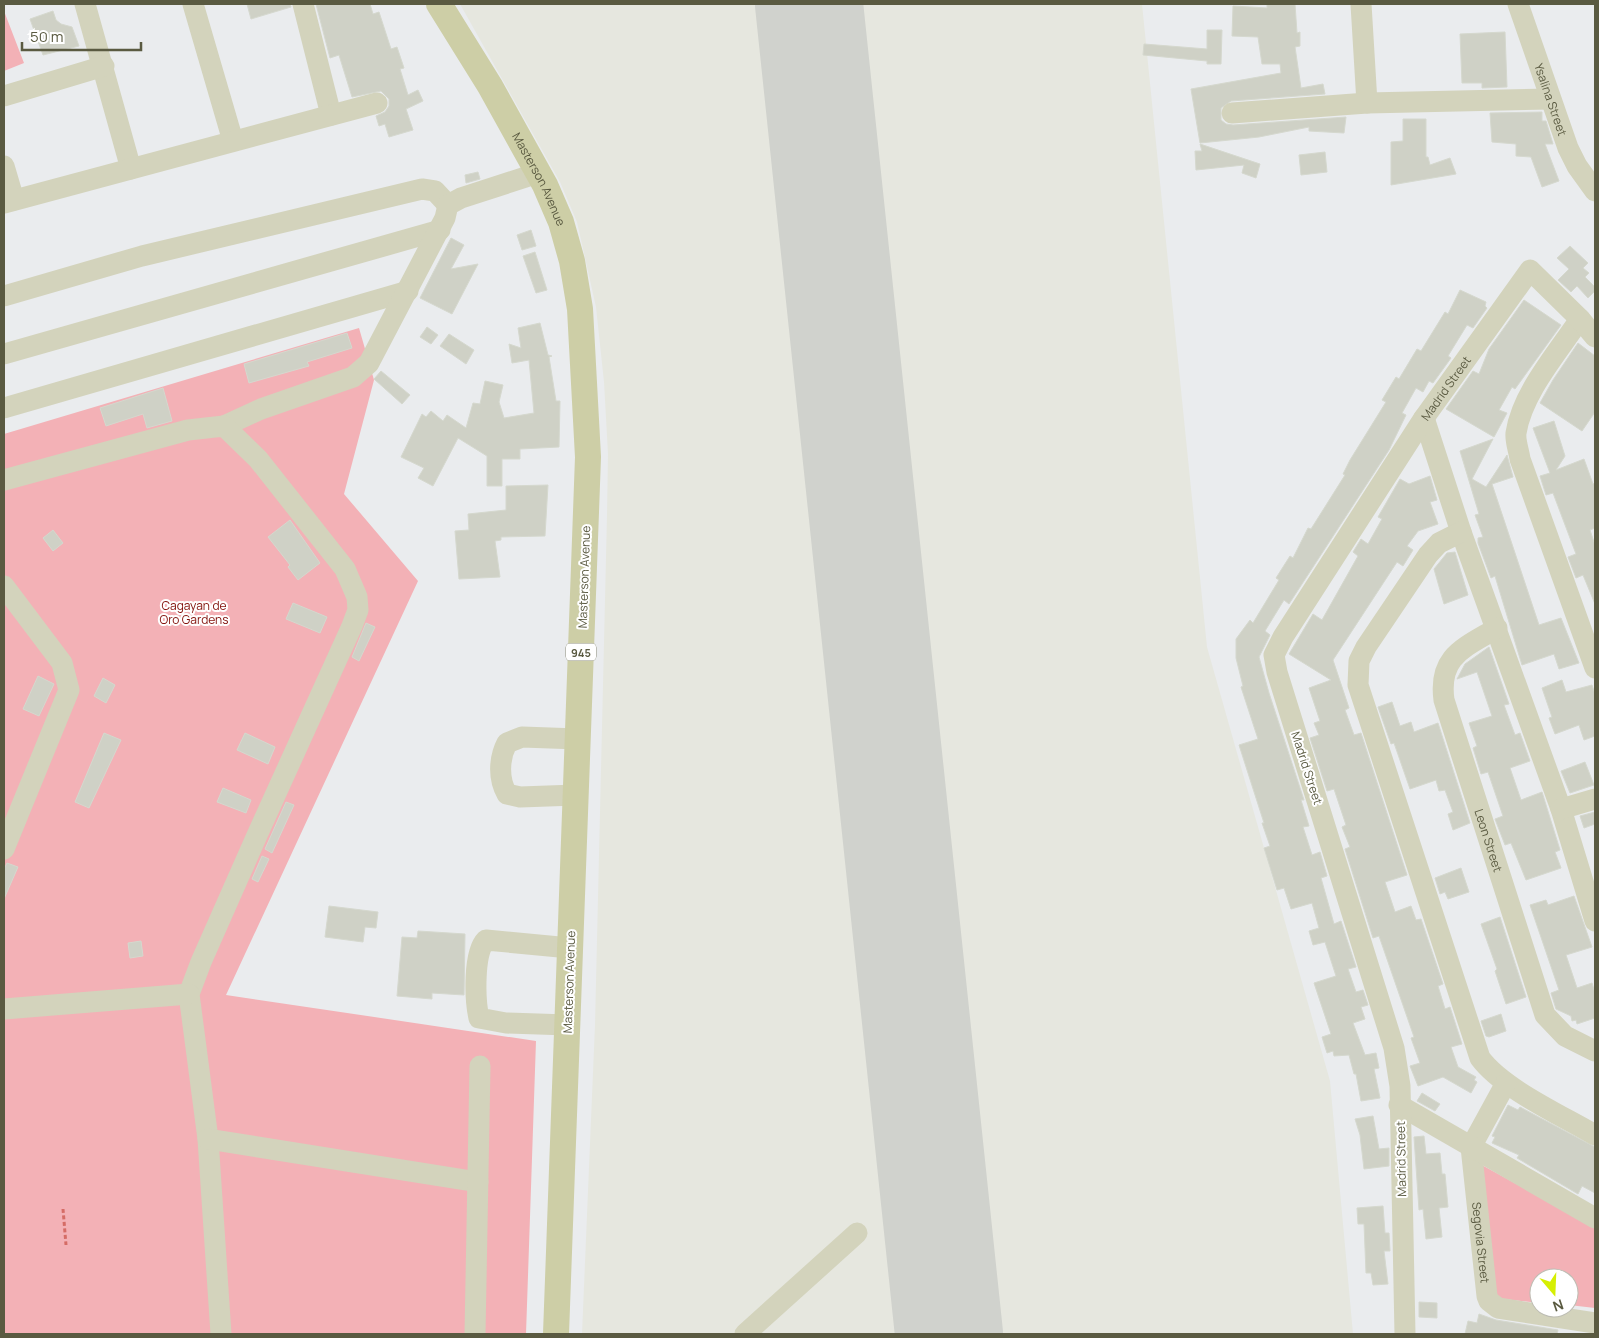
<svg xmlns="http://www.w3.org/2000/svg" width="1599" height="1338" viewBox="0 0 1599 1338" font-family="Manrope,sans-serif">
	<style>
		.airport { fill: #e6e7df }
		.green { fill: #f3b1b6 }
		.lines { fill: none; stroke-linecap: round; stroke-linejoin: round }
		.runway { stroke: #d0d2cd; stroke-width: 108 }
		.building { fill: #cfd1c6; stroke: #d5d8ce }
		.path { stroke: #d56c66; stroke-width: 3; stroke-dasharray: 4 2.5; stroke-linecap: butt }
		.minor { stroke: #d3d3bc; stroke-width: 21 }
		.major { stroke: #cdcea6; stroke-width: 26 }
		.labels { text-anchor: middle; dominant-baseline: central; stroke-width: 4; stroke-linejoin: round; paint-order: stroke }
		.shield { fill: #fff; stroke: #8c8c7a; stroke-width: 1 }
		.shield-label { font-size: 11px; font-weight: bold; fill: #5a5a41 }
		.street-label { font-size: 12px; fill: #5a5a41; stroke: #fff }
		.park-label { font-size: 12px; fill: #82110b; stroke: #fff }
	</style>
	<rect width="100%" height="100%" fill="#eaecee"/>
	<!-- airport -->
	<path class="airport" d="M460,4H1142L1207,647L1330,1081L1353,1334H582L595,1025L607,515L608,454L604,382L596,307L577,222L560,182Z"/>
	<!-- green -->
	<path class="green" d="M4,11L24,63L4,71Z
		M359,328L374,380L344,494L418,581L226,995L536,1041L526,1334H4V434Z
		M1480,1164L1595,1227V1308L1569,1305V1278H1539V1303L1494,1298Z"/>
	<g class="lines">
		<!-- runway -->
		<path class="runway" d="M809,4L949,1334"/>
	</g>
	<!-- building -->
	<path class="building" d="M247,4H290L291,7L251,19Z
		M316,4H370L373,14L379,12L391,49L397,47L404,68L400,69L408,95L418,90L423,101L406,109L413,130L389,137L385,124L379,126L376,116L385,112L389,106V99L381,91L352,97L339,55L330,58Z
		M1267,4H1295L1297,33L1300,32V46L1295,47L1301,88L1323,84L1325,94L1231,101L1221,108V120L1226,124L1233,125L1346,117L1344,133L1309,131V127L1259,137L1200,143L1191,89L1281,73L1280,64H1262L1258,37L1232,36L1233,6L1267,8Z
		M53,11L56,20L61,24L72,27L79,46L43,55L30,19Z
		M1207,30H1222L1221,64H1207V61L1143,55L1144,44L1207,49Z
		M1505,32L1507,87L1482,88V83H1462L1460,34Z
		M1542,112V121H1546L1553,144H1545L1559,181L1542,187L1531,157L1516,156V144L1492,142L1490,113Z
		M1403,119H1426V157H1428L1430,165L1450,158L1456,174L1391,185V142L1403,141Z
		M1200,144L1260,164L1256,178L1242,173L1244,165L1196,170L1195,151H1202Z
		M1325,152L1327,172L1301,175L1299,155Z
		M478,172L480,179L466,183L465,175Z
		M531,230L536,246L522,250L517,235Z
		M451,238L464,245L451,269L478,264L452,314L420,298Z
		M1570,246L1588,263L1583,268L1589,273L1585,277L1595,287V291L1588,298L1577,286L1571,292L1558,280L1569,269L1557,258Z
		M535,252L547,290L536,293L523,256Z
		M1460,290L1486,302L1485,306L1487,308L1473,328L1467,325L1448,356L1451,358L1433,383L1429,381L1423,392L1416,388L1402,413L1406,415L1389,450L1289,604L1284,600L1265,631L1270,635L1259,657L1269,693L1304,800H1301L1309,826L1303,827L1312,855L1320,852L1327,876L1321,878L1334,924L1341,921L1356,967L1348,969L1356,992L1363,990L1368,1005L1361,1007L1365,1019L1353,1023L1365,1055L1376,1053L1379,1068L1374,1069L1380,1098L1361,1101L1356,1074H1354L1349,1055L1334,1056L1333,1051L1327,1053L1322,1037L1331,1034L1314,983L1336,976L1325,942L1313,945L1309,931L1319,928L1312,903L1291,909L1284,888L1277,890L1264,848L1270,846L1262,823H1264L1239,745L1258,739L1241,687L1243,686L1236,658V639L1250,620L1253,623L1279,580L1276,578L1290,556L1293,558L1308,528L1311,529L1345,475L1343,474L1350,460L1386,402L1382,400L1396,377L1399,379L1417,349L1421,351L1445,312L1448,314Z
		M1524,300L1561,325L1515,389L1512,387L1499,410L1507,413L1494,437L1446,409L1473,371L1479,374L1489,349Z
		M540,323L548,355L552,356L549,357L556,401H560L559,447L520,449V459H502V486H487V456L458,438L433,486L418,478L424,468L401,457L422,414L426,417L431,411L443,421L447,415L466,428L473,403L480,404L485,381L503,385L499,402L504,418L534,413L529,360L512,363L509,344L521,348L518,328Z
		M427,327L438,335L431,344L420,337Z
		M347,333L352,348L307,362L309,366L249,383L244,364Z
		M449,334L474,350L466,364L440,346Z
		M1578,343L1595,356V412L1582,431L1540,403L1553,380Z
		M381,371L410,395L402,404L374,379Z
		M163,388L172,421L147,428L143,414L106,426L100,408Z
		M1554,421L1565,456L1556,470L1584,459L1593,484L1595,483V528L1590,530L1595,545V604L1583,575L1576,578L1568,557L1576,554L1553,493L1546,495L1540,476L1550,473L1533,428Z
		M1493,439L1472,479L1486,487L1507,455L1513,477L1492,484L1539,625L1561,618L1579,663L1559,669L1554,654L1522,665L1495,576L1491,578L1478,543V538L1483,537L1475,515L1479,514L1460,451Z
		M1430,476L1437,500L1430,502L1438,524L1418,531L1407,546L1413,550L1403,566L1397,562L1333,660L1349,708L1345,710L1354,735L1361,733L1407,875L1385,882L1395,912L1411,906L1416,920L1421,919L1443,984L1438,986L1445,1009L1450,1007L1462,1044L1451,1047L1458,1067L1476,1077L1474,1080L1477,1082L1471,1093L1443,1077L1418,1086L1410,1066L1420,1063L1411,1038L1414,1037L1379,936L1373,938L1345,849L1350,847L1342,827L1346,825L1334,789L1327,791L1310,738L1319,735L1314,723L1320,721L1309,688L1331,680L1289,654L1313,614L1322,620L1358,556L1353,552L1361,539L1368,544L1382,519L1378,517L1400,479L1409,484Z
		M548,485L545,536L501,537V540L495,541L500,577L459,579L455,531L469,530L468,514L506,510V486Z
		M290,520L320,563L298,580L288,567L290,565L268,537Z
		M53,530L63,543L53,551L43,538Z
		M1455,552L1468,595L1444,604L1434,569L1447,553Z
		M293,603L327,617L320,633L286,619Z
		M366,623L375,627L359,661L352,657Z
		M1489,647L1509,704L1504,705L1515,735L1520,733L1530,761L1510,768L1521,800L1542,792L1560,850L1555,852L1561,868L1526,880L1511,843L1505,845L1495,819L1503,816L1488,772L1481,774L1473,748L1477,746L1469,723L1492,716L1477,672L1457,679L1465,664Z
		M38,676L54,684L39,716L23,709Z
		M103,678L115,685L106,703L94,696Z
		M1562,680L1566,692L1592,685L1595,694V736L1584,740L1579,725L1555,734L1549,718L1552,717L1542,688Z
		M1392,702L1400,726L1411,722L1414,732L1438,723L1470,823L1453,830L1448,814L1453,812L1445,790L1439,791L1436,780L1410,789L1394,743L1391,744L1378,707Z
		M104,733L121,740L89,808L75,802Z
		M245,733L275,747L268,764L237,750Z
		M1585,762L1594,785L1570,793L1561,771Z
		M223,788L251,800L246,813L217,802Z
		M286,802L294,805L272,853L265,849Z
		M1595,812V824L1584,828L1580,816Z
		M262,856L269,859L258,882L252,879Z
		M7,863L18,867L4,899V869Z
		M1461,868L1469,892L1448,899L1445,892L1440,894L1435,878Z
		M1574,896L1592,947L1566,955L1577,988L1592,983L1595,993V1018L1577,1024L1576,1020L1572,1021L1571,1016L1556,1009L1551,993L1559,990L1530,905L1546,900L1548,905Z
		M329,906L378,912L376,928L365,927L363,942L325,937Z
		M1500,917L1526,997L1506,1004L1495,971L1497,969L1481,924Z
		M418,931L465,934L464,995L432,993V999L397,996L402,937L417,938Z
		M141,941L143,956L130,958L128,943Z
		M1501,1014L1506,1031L1489,1037L1486,1036L1481,1021Z
		M1422,1093L1440,1104L1435,1111L1417,1101Z
		M1508,1105L1518,1110L1520,1107L1595,1147V1193L1582,1186L1578,1194L1517,1158L1519,1155L1492,1143L1495,1137L1492,1136Z
		M1373,1116L1379,1149L1389,1148V1166L1364,1169L1360,1135L1355,1119Z
		M1424,1136L1426,1154L1440,1153L1442,1174H1445L1448,1207L1439,1208L1442,1237L1426,1239L1423,1209L1419,1210L1414,1137Z
		M1383,1206L1385,1233H1389L1390,1251H1384L1388,1284L1373,1285L1371,1273H1366L1364,1224H1358L1357,1208Z
		M1419,1302L1437,1303V1318L1419,1317Z
		M1479,1314L1496,1320L1558,1330L1557,1334H1465L1468,1321L1477,1323Z"/>
	<g class="lines">
		<!-- path -->
		<path class="path" d="M63,1209L66,1245"/>
		<!-- minor -->
		<g class="minor">
			<path d="M85,4L131,169"/>
			<path d="M193,4L233,141"/>
			<path d="M303,4L331,115"/>
			<path d="M1361,4L1367,103"/>
			<path id="s1" d="M1518,4L1568,148L1577,166L1595,191"/>
			<path d="M4,96L104,66"/>
			<path d="M1232,113L1367,103L1550,99"/>
			<path d="M4,166L14,200"/>
			<path d="M4,203L377,103"/>
			<path d="M4,296L142,256L422,189L435,191L448,205"/>
			<path d="M1580,319C1558,352 1522,393 1516,433C1515,441 1519,451 1520,459L1595,668"/>
			<path d="M4,354L440,230"/>
			<path d="M4,408L408,291"/>
			<path d="M1424,418L1461,532L1561,809L1595,921"/>
			<path d="M224,426L261,409L353,377L369,363L445,218L448,205L461,198L538,173"/>
			<path d="M4,480L188,430L224,426L258,459L345,569L357,597L358,610L352,626L258,833L201,962L189,994L208,1139L221,1334"/>
			<path d="M1461,532L1439,543L1428,555L1366,647L1359,661L1358,685L1480,1058C1503,1089 1561,1115 1595,1135"/>
			<path d="M4,586L62,663L69,690L4,849"/>
			<path id="s2" d="M1497,628C1464,648 1438,656 1444,700L1545,1015L1565,1036L1595,1051"/>
			<path d="M576,795L520,797L507,794C498,779 499,758 507,743L522,737L578,739"/>
			<path d="M1561,809L1595,799"/>
			<path d="M4,1009L189,994"/>
			<path d="M568,1025L506,1023L479,1018C475,1001 473,953 486,940L570,948"/>
			<path id="s3" d="M1506,1083L1471,1147L1487,1296L1489,1301L1498,1308L1595,1323"/>
			<path d="M1399,1105L1595,1218"/>
			<path d="M208,1139L478,1182"/>
			<path d="M475,1334L480,1066"/>
			<path d="M745,1334L857,1233"/>
			<path id="s4" d="M1405,1334L1400,1086L1394,1048L1277,672L1274,655L1283,637L1424,418L1530,270L1580,319L1595,337"/>
		</g>
		<!-- major -->
		<path class="major" id="s5" d="M439,4L490,86L545,185L561,222L572,261L580,309L588,457L556,1334"/>
	</g>
	<g class="labels">
		<!-- shield labels -->
		<rect class="shield" x="566" y="643.5" width="30" height="17" rx="4"/>
		<g class="shield-label">
			<text x="581" y="652">945</text>
		</g>
		<!-- street labels -->
		<g class="street-label">
			<text stroke="none"><textPath href="#s1" startOffset="101">Ysalina Street</textPath></text>
			<text stroke="none"><textPath href="#s5" startOffset="202">Masterson Avenue</textPath></text>
			<text stroke="none"><textPath href="#s4" startOffset="1015">Madrid Street</textPath></text>
			<text transform="translate(584 577) rotate(-88)">Masterson Avenue</text>
			<text transform="translate(1307 768) rotate(72)">Madrid Street</text>
			<text stroke="none"><textPath href="#s2" startOffset="245">Leon Street</textPath></text>
			<text transform="translate(569 982) rotate(-88)">Masterson Avenue</text>
			<text transform="translate(1401 1159) rotate(-91)">Madrid Street</text>
			<text stroke="none"><textPath href="#s3" startOffset="169">Segovia Street</textPath></text>
		</g>
		<!-- park labels -->
		<g class="park-label">
			<text x="194" y="605">Cagayan de<tspan x="194" dy="14">Oro Gardens</tspan></text>
		</g>
	</g>
	<!-- border -->
	<rect width="1599" height="1338" fill="none" stroke="#5a5a41" stroke-width="10"/>
	<!-- north arrow -->
	<g transform="translate(1554 1293) rotate(161)"><circle r="24" fill="#ffffff" stroke="#bdbdb3"/>
	<path d="M0-4L9 19L0 12L-9 19Z" fill="#d6ef03"/>
	<text y="-8" font-size="14" font-weight="bold" text-anchor="middle" fill="#5a5a41">N</text>
	</g>
	<!-- scale -->
	<path d="M22 42v8h119v-8" fill="none" stroke="#5a5a41" stroke-width="2.5"/>
	<text x="30" y="42" font-size="15" fill="#5a5a41" stroke="#ffffff" stroke-width="4" paint-order="stroke">50 m</text>
</svg>
